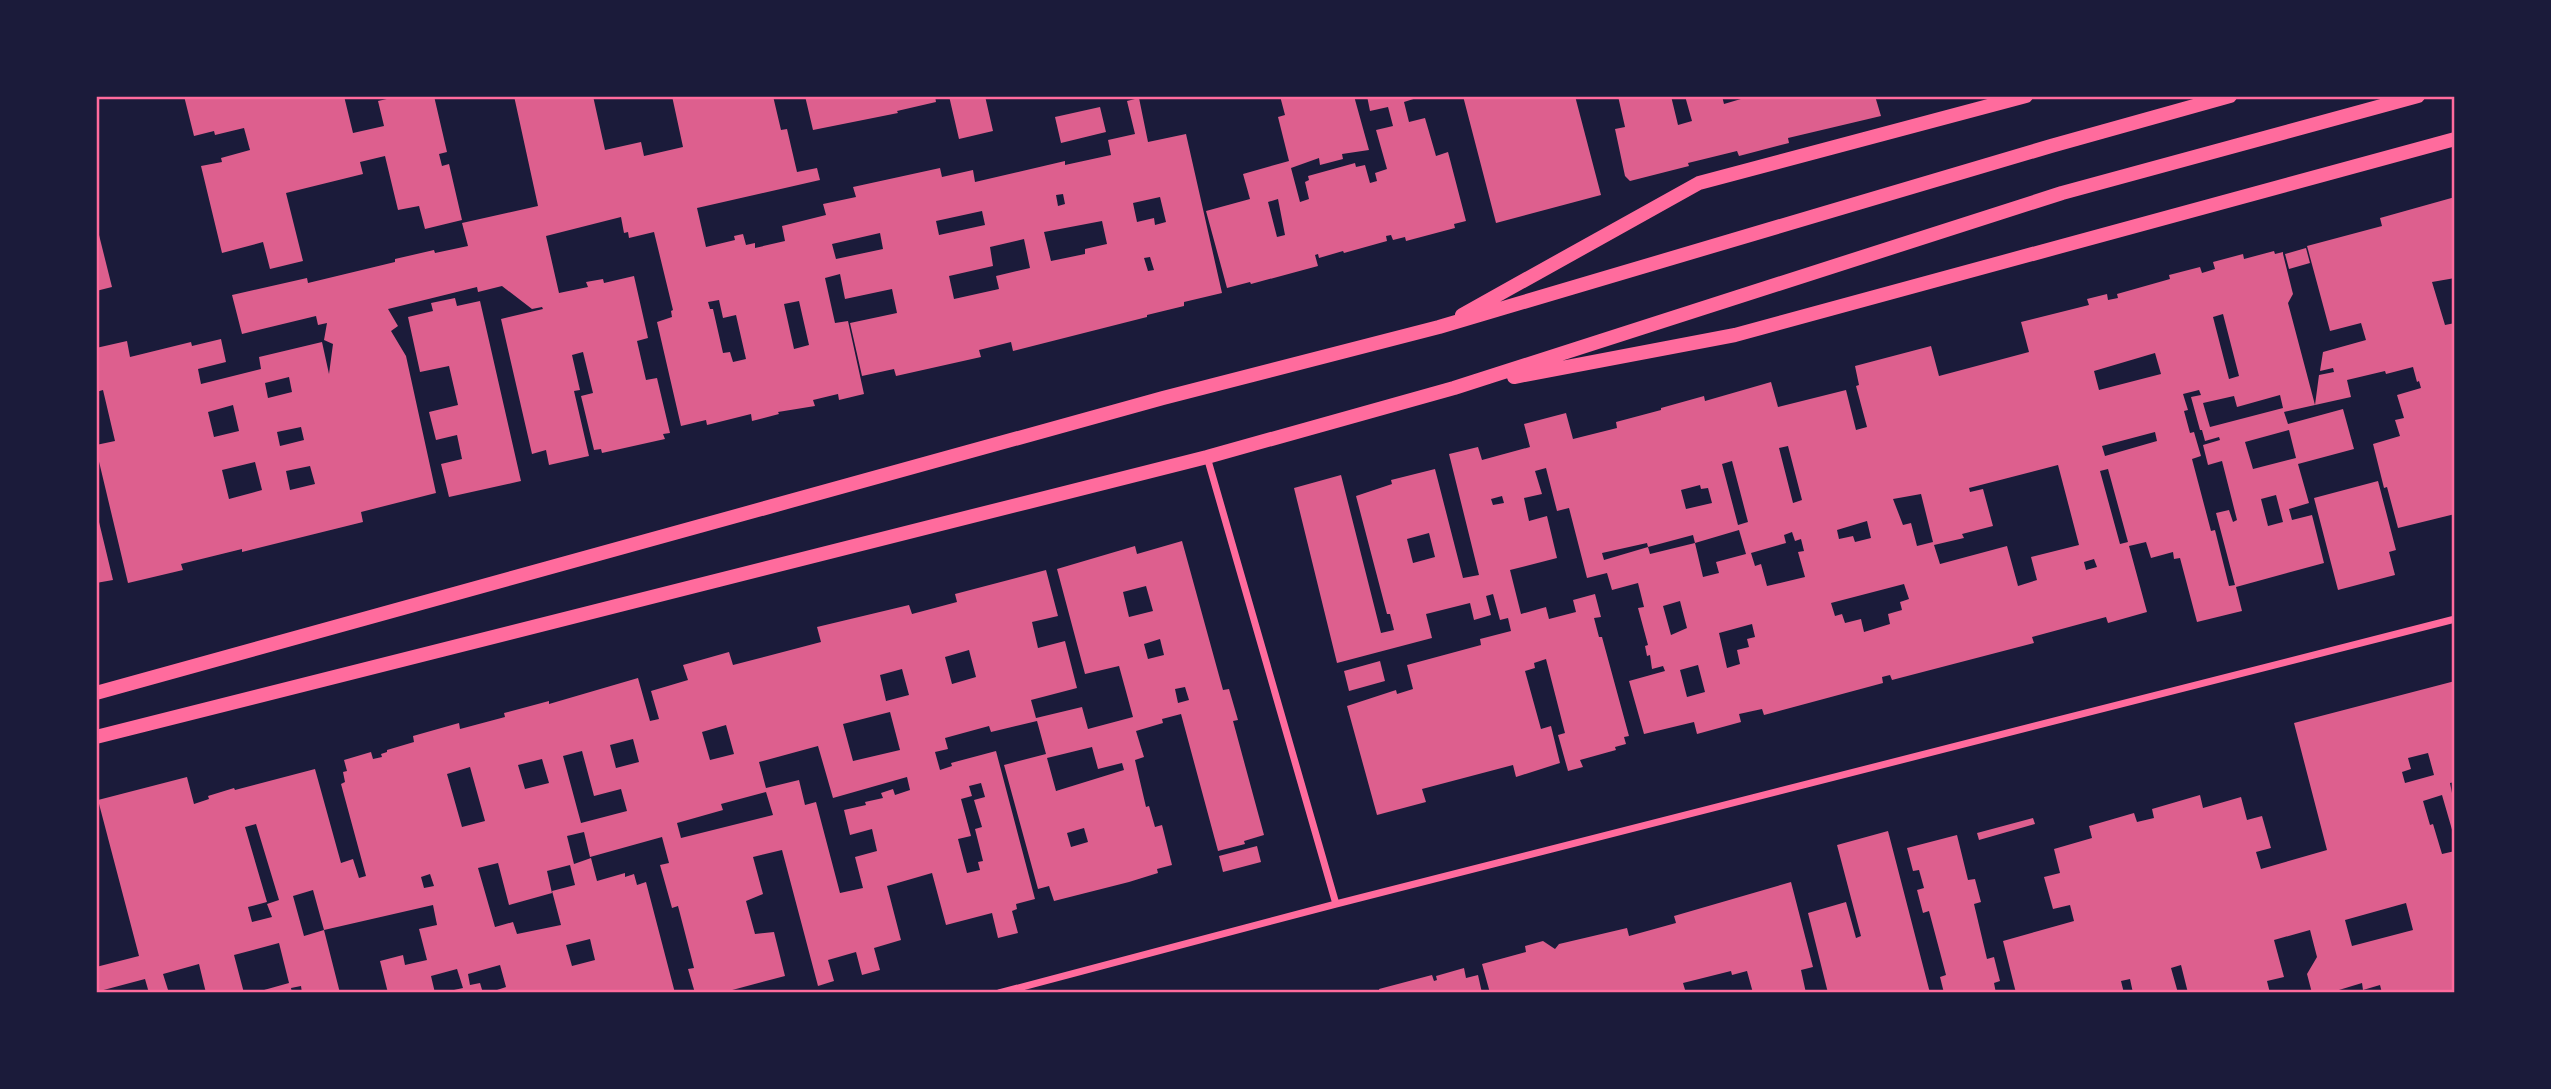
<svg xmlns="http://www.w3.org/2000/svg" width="2551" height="1089" viewBox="0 0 2551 1089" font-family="'IBM Plex Serif',serif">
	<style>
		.building { fill: #dd5f8e; fill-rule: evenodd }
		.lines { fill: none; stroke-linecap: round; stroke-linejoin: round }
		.minor { stroke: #ff6b9d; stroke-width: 7 }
		.secondary { stroke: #ff6b9d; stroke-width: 14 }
		.neatline { fill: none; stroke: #ff6b9d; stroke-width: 2.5 }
	</style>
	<rect width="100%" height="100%" fill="#1b1b3a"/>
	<!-- building -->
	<path class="building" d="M184,96H344L353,133L384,126L378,101L400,96H434L447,152L439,154L442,166L449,164L462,220L425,229L419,206L398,210L385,156L360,162L363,174L286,193L303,261L270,269L263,242L222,253L201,166L222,162L221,158L250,150L244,128L215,135L214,131L194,136Z
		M514,96H593L605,150L641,142L644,156L683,147L672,96H773L781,130L787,129L797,172L817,168L820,180L697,208L706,247L735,240L734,236L743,234L746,245L755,243V248L785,241L782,226L826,215L823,204L856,197L853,187L940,168L942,177L973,170L975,182L1065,161V165L1111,155L1108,140L1135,134L1127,101L1139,98L1148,142L1186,134L1222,293L1184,302V306L1147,315V317L1013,351L1011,342L979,350L981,357L896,376L894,369L862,376L850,323L897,313L892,289L845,299L840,274L825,278L835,323L848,321L864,394L839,400L838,394L813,400L815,406L778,412L779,414L752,421L751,414L707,425L706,420L681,426L657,322L672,317L671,311L673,310L654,232L629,238L628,232L624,233L621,217L546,236L559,293L588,287L586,282L603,279L604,283L634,276L648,338L637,341L646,380L657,378L670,433L663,434L665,439L602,453L601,449L594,450L581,396L593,393L583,352L572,355L580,390L574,391L589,456L549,465L546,450L532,454L501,319L543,309L542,307L532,309L502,286L478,292L477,287L388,309L398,326L391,331L406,356L436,493L361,512L363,522L242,552V549L181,564L183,570L128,583L96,449V445L115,441L103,390L96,392V348L127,341L130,357L191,342L192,346L221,339L226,362L198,369L201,384L261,369L259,357L322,342L329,374L333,344L324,340L327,323L318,325L316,316L242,334L232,295L307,278L308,283L395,262V259L434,250L435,253L468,246L462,223L538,206ZM1063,194L1065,204L1058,206L1056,195ZM1160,197L1166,222L1155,225L1154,218L1137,222L1133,203ZM982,211L985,225L939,235L936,221ZM1102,221L1107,244L1085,249V254L1051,261L1044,232ZM880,233L883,249L836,259L832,244ZM1024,239L1030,268L996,276L999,289L954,299L949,276L993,266L990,247ZM1150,257L1154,270L1148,271L1144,258ZM719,300L723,318L736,315L746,359L733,362L730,352L723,353L713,309H710L708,302ZM799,301L809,345L794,349L784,304ZM289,377L292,392L268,398L265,383ZM233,405L239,431L214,437L208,412ZM301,427L304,440L280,446L277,432ZM255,462L262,490L229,499L222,470ZM310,466L315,484L290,490L286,471Z
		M805,96H935L936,102L897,111L898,113L813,130Z
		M949,96H985L993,131L959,139Z
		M1280,96H1354L1369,150L1342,154L1343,159L1320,165L1319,158L1291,168L1300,202L1309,199L1305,182L1309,180L1308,176L1355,163L1356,167L1365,165L1370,183L1377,181L1375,173L1387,169L1376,130L1393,126L1388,107L1370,111L1367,96H1423L1404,102L1409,122L1425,118L1436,156L1448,152L1466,221L1454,224L1455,228L1406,241L1405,237L1393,240L1391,235L1386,236L1387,241L1344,253L1343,251L1319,258L1318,254L1315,255L1318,266L1251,284L1250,282L1227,288L1206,211L1250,199L1243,174L1289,161L1278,117L1285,115ZM1278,199L1285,235L1277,237L1268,202Z
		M1463,96H1575L1601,195L1496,223Z
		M1618,96H1671L1678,125L1692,121L1685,96H1722L1724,104L1751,96H1875L1881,116L1788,138L1789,143L1739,156L1737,151L1688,163L1689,166L1630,181L1625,176L1615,129L1625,127Z
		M1100,107L1106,132L1061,143L1055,117Z
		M2455,197V278L2432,282L2445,325L2455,323V514L2398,528L2387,487L2384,488L2373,444L2400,436L2395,420L2404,418L2397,395L2421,388L2419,381L2417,382L2413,367L2386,374L2385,371L2347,380L2351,397L2315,405L2319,375L2334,372L2333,368L2320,371L2323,352L2366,340L2361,323L2330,331L2307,246L2382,226L2380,218Z
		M97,227L112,287L96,291V228Z
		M2306,248L2310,263L2289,269L2285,254Z
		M2274,251L2275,254L2283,252V254L2293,294L2288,303L2315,405L2284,412L2288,424L2343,409L2354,449L2298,464L2309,503L2289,509L2292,520L2312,515L2324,563L2236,587L2242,611L2197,622L2180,558L2174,559L2173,552L2151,558L2146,542L2129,546L2147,612L2108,623L2106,617L2032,637L2034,643L1892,680L1890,675L1882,677L1883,683L1764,715L1762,709L1739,714L1741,722L1697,734L1694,722L1644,734L1629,681L1665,671L1663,666L1652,669L1650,655L1647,656L1645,646L1648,645L1638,608L1644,607L1638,583L1612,590L1607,573L1587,578L1569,508L1557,511L1546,468L1535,471L1542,494L1524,498L1529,521L1547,516L1557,558L1510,570L1521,614L1546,607L1549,619L1576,612L1573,600L1595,594L1601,617L1594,618L1599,637H1602L1629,736L1624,737L1626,744L1615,747L1616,750L1580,760L1583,767L1568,771L1558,735L1565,733L1546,659L1534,663L1535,668L1525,671L1541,729L1551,726L1560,763L1516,777L1513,765L1422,789L1426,802L1377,815L1347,706L1396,690L1397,694L1413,689L1407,665L1481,645L1480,639L1511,631L1508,618L1500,620L1493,594L1486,596L1491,615L1474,620L1470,603L1426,614L1432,638L1337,663L1294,488L1341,475L1381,633L1394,630L1390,614H1387L1356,496L1392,484L1391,480L1435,469L1463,578L1479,575L1449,454L1478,447L1482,460L1530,447L1524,424L1566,413L1573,439L1617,428L1616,422L1661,410V408L1704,396L1705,401L1771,382L1778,407L1846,390L1856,430L1867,427L1856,386L1859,385L1855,366L1931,346L1939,376L2029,352L2021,322L2089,305L2087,299L2107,294L2108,300L2118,298L2117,294L2170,279L2169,275L2200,267L2202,273L2215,269L2213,262L2243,254L2244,259ZM2223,314L2239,376L2229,379L2213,317ZM2155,353L2161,374L2099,390L2094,371ZM2199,390L2201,395L2191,397L2200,430H2202L2205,441L2219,437L2220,440L2203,445L2208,465L2222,461L2237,520L2233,522L2229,510L2216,513L2235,585L2229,586L2215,530L2211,531L2192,459L2201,456L2194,432L2190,433L2184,411L2188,410L2183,394ZM2280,395L2283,408L2210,427L2203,403L2234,396L2237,407ZM2289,430L2296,458L2253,469L2245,442ZM2155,432L2157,441L2105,456L2102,446ZM1788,446L1802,500L1793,503L1779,448ZM1732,461L1748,522L1738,525L1722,464ZM2058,465L2079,545L2031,557L2037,580L2018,586L2007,546L1940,564L1934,545L1964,538L1962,534L1993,526L1983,489L1970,492L1969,488ZM2108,469L2128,542L2120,544L2100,471ZM1700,485L1701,489L1708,488L1712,503L1686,509L1681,490ZM1921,494L1933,542L1917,546L1911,523L1903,525L1893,499ZM2276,495L2283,522L2268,526L2261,499ZM1502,496L1504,503L1493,505L1491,499ZM1867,521L1871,538L1855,542L1853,536L1839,539L1837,530ZM1739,530L1746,554L1716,562L1719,573L1703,577L1695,543L1650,554L1648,547L1693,535L1695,543ZM1792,532L1795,541L1801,539L1804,551L1798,552L1805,577L1767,586L1761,564L1755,566L1751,553L1786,543L1784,535ZM1429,533L1435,557L1413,563L1407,539ZM1647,543L1648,547L1604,560L1602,553ZM2094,559L2097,567L2086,570L2084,562ZM1904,584L1909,599L1900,602L1902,610L1888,614L1890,624L1864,632L1861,619L1845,623L1842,614L1835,616L1831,603ZM1680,601L1687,628L1671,635L1663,606ZM1752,624L1755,637L1747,639L1749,647L1737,650L1740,664L1727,668L1719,633ZM1698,665L1705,692L1687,697L1680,670Z
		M455,298L457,306L480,301L521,481L449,497L441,464L462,459L457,435L436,440L429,412L458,405L449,366L420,372L408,317L433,311L431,303Z
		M2378,481L2396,550L2389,552L2395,575L2338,590L2314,498Z
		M99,522L113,580L96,583V523Z
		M1182,541L1223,690L1229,689L1238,720L1233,721L1264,835L1244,841L1245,844L1218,851L1181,714L1162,719L1163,723L1136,731L1144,757L1135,760L1146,807L1149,806L1155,827L1162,825L1172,865L1157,869L1158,873L1129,882L1054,901L1049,886L1038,889L1004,765L1046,754L1037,721L991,732L989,726L945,738L948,749L935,752L940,770L952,766L951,763L996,751L1035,899L1016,904L1017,909L1012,911L1018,933L998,938L992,913L946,925L932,873L887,886L901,940L874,948L880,970L862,975L856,952L828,960L834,981L818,986L782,850L753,857L763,894L746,901L755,934L774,932L785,976L721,993H695L688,969L694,968L678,906L672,908L660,865L669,863L662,837L590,857L584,832L567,836L574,864L591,858L597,881L625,873V877L634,874L637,885L646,882L675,993H488L506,987L500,965L468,974L470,985L480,983L483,993H455L454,990L463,988L457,969L431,976L435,993H388L380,961L403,955L405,965L427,960L419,929L437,925L433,905L324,930L313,890L293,896L304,936L324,930L340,993H302L301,986L291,988L292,993H265L264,990L289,983L279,943L234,955L244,993H206L199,964L163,974L169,993H149L145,979L96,992V967L139,956L98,800L187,777L194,804L209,799L208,796L234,788L235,790L315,769L341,863L353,859L359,878L366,876L341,784L345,782L343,772L347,771L344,760L371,752L373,759L382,757L381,754L387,752V750L414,742L413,736L459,723L460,729L505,717L504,713L549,701V704L638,678L650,721L659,719L651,691L688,680L683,665L729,652L733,665L821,642L817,627L909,605L912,614L957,602L955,594L1046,570L1058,616L1032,622L1038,648L1065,641L1077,688L1031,700L1036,718L1082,707L1088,729L1133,717L1119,666L1085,674L1057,569L1135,546L1137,554ZM1146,586L1153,611L1129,617L1123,592ZM1160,639L1164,655L1148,659L1144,644ZM969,650L976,677L952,684L945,657ZM902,669L909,695L886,701L880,675ZM1185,687L1189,700L1178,703L1175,689ZM890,712L900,750L853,761L843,724ZM726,725L734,754L710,760L702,732ZM633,739L639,762L616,768L610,745ZM818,746L833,798L907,777L910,790L895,795L893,789L881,793L883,798L865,802L866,805L844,810L850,835L872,829L877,851L855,857L863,888L840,893L816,802L805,805L799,780L766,788L759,762ZM1092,747L1098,769L1122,763L1124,770L1056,791L1047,758ZM582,751L594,796L621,789L627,811L581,823L563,756ZM542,759L549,783L525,789L518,765ZM470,767L485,821L462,827L447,774ZM981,783L985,797L974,800L982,827L975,829L983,861L978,862L980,870L967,873L958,839L971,836L961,799L972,796L969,786ZM766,792L773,815L681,838L677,823L723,810L721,804ZM256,824L279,900L267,904L272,917L252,922L248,907L267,902L245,827ZM1084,828L1088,842L1071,847L1067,833ZM498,863L509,905L552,893L547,871L570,865L575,885L552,891L561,925L517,934L513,922L495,927L478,868ZM430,874L434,886L424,888L421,877ZM590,939L595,960L572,966L566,945Z
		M1380,661L1385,681L1349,691L1344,671Z
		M2455,681V782L2450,783L2452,793L2455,792V840L2442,795L2423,801L2430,825L2433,824L2442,854L2455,851V993H2382L2380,985L2363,990L2362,983L2329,993H2312L2307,974L2317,957L2310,930L2274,940L2284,977L2267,981L2270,993H2188L2181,965L2171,968L2178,993H2133L2130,979L2121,981L2124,993H2016L2003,941L2074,921L2070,905L2053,909L2044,877L2060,873L2054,849L2092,838L2089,826L2134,813L2137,822L2154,818L2152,809L2200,795L2203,808L2241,797L2247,820L2262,816L2271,848L2256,852L2261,869L2327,850L2294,723ZM2428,753L2434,775L2405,783L2402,772L2411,769L2408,758ZM2406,903L2413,930L2352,946L2345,920Z
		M2033,818L2035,824L1979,840L1977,833Z
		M1888,831L1930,993H1828L1808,913L1846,902L1856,938L1861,936L1837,845Z
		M1957,835L1968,880L1975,879L1981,902L1974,904L1987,959L1994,957L2000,981L1994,983L1996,993H1944L1940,977L1946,975L1929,911L1923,913L1917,890L1924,888L1919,870L1913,871L1907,848Z
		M1257,846L1261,862L1223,872L1219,856Z
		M1791,882L1813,967L1801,970L1806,993H1753L1747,971L1732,975L1731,971L1683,983L1686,993H1490L1482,964L1526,952L1525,946L1543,941L1555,949L1559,944L1627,928L1629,936L1676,923L1674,916Z
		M1464,968L1466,978L1478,975L1482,993H1380L1379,989L1432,975L1434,981L1437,980L1436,976Z"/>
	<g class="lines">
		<!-- minor -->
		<path class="minor" d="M1207,457L1336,904
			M999,993L1336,904L2455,619"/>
		<!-- secondary -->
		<path class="secondary" d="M1462,315L1699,183L2026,96
			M1514,377L1735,335L2455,139
			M96,693L1163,398L1439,327L2051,146L2230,96
			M96,737L1207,457L1454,388L2062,193L2418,96"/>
	</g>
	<!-- border -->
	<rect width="2551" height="1089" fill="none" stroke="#1b1b3a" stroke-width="196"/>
	<rect x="98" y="98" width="2355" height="893" class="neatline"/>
</svg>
